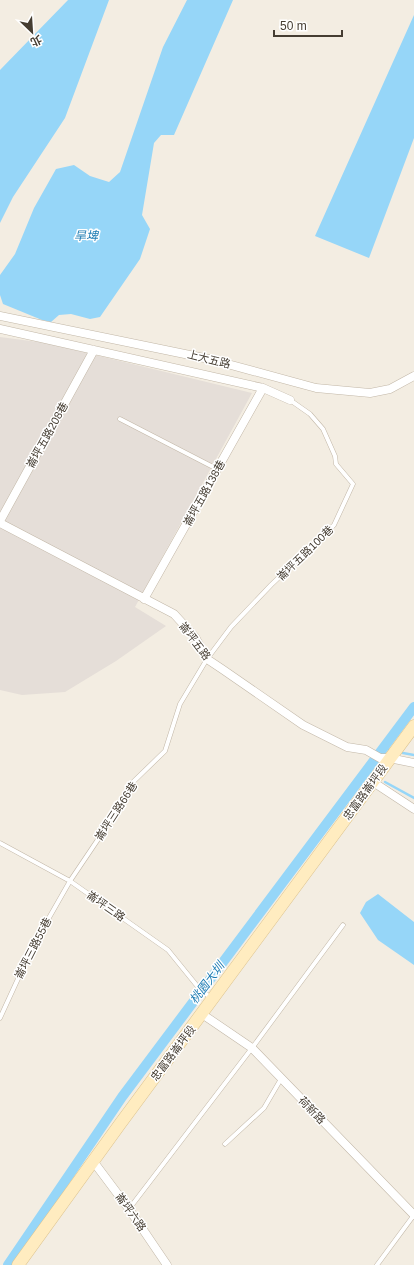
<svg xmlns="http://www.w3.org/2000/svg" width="414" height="1265" viewBox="0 0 414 1265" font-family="Arial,'Noto Sans TC',sans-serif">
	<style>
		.industrial { fill: #e5ded8 }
		.water { fill: #96d6f8 }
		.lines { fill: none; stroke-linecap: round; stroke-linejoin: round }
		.stream { stroke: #96d6f8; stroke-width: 2.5 }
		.canal { stroke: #96d6f8; stroke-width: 10 }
		.lane-casing { stroke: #c2b7a7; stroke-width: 5 }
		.street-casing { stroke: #c2b7a7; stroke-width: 9 }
		.secondary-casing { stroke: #dcc38e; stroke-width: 13 }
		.lane { stroke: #fff; stroke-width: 4 }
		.street { stroke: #fff; stroke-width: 8 }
		.secondary { stroke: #ffecc0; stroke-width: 12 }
		.labels { text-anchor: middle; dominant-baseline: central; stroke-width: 3; stroke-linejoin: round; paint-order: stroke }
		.street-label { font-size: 11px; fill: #453d32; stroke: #fff }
		.water-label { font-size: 12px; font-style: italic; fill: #1f7db4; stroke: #fff }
	</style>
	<rect width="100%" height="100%" fill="#f3ede2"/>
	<!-- industrial -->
	<path class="industrial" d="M0,337L46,343L252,393L135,607L166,626L116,661L65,692L22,695L0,690Z"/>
	<!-- water -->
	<path class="water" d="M68,0H109L65,118L13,197L0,223V70Z
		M187,0H233L174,135H161L154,143L142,215L150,229L140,259L100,317L90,319L71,314L59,315L51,322L42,320L3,304L0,295V275L15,254L34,208L56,169L74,165L90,176L109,182L120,172L163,47Z
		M414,15V138L369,258L315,236Z
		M378,894L414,922V965L378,940L360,913L366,902Z"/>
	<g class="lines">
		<!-- stream -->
		<path class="stream" d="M383,749H388
			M403,753L414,755
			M367,770L371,772
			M385,782L414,798"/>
		<!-- canal -->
		<path class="canal" d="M8,1265L122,1097L414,707"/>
		<!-- lane casing -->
		<g class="lane-casing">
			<path id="lane" d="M120,419L217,469
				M0,843L70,881L168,950L198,987L212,999
				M0,1018L34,944L70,881L103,832L132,783L165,751L180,704L207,659L231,627L271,585L334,525L353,484L336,464L335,456L323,429L310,414L290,400
				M225,1144L264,1108L281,1079
				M129,1209L252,1048L343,925
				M377,1265L414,1215"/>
		</g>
		<!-- street casing -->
		<g class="street-casing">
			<path id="street" d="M0,316L209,359L316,388L370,393L390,389L414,376
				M0,329L263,388L290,400
				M0,521L94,350
				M0,523L174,614L195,637L207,659L222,669L303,725L347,747L366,750L380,758H389L414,763
				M144,599L263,388
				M373,782L414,809
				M202,1014L252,1048L414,1215
				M93,1161L129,1209L167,1265"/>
		</g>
		<!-- secondary casing -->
		<g class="secondary-casing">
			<path id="secondary" d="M18,1265L120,1124L414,726"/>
		</g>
		<!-- lane -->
		<use href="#lane" class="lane"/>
		<!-- street -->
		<use href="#street" class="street"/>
		<!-- secondary -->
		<use href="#secondary" class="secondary"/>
	</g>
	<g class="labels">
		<!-- street labels -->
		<g class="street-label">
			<text transform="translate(209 359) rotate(14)">上大五路</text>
			<text transform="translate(47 435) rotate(-61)">崙坪五路208巷</text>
			<text transform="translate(204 493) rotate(-61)">崙坪五路138巷</text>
			<text transform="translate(305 553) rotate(-44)">崙坪五路100巷</text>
			<text transform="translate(195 641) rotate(53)">崙坪五路</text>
			<text transform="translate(365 792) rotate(-54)">忠富路崙坪段</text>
			<text transform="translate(116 811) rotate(-57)">崙坪三路66巷</text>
			<text transform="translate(106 906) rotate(35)">崙坪三路</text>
			<text transform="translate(33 948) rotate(-63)">崙坪三路55巷</text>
			<text transform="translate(173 1053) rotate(-53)">忠富路崙坪段</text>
			<text transform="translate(312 1110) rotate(46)">荷新路</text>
			<text transform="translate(131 1212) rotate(55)">崙坪六路</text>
		</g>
		<!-- water labels -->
		<g class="water-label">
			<text x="86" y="236">旱埤</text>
			<text transform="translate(207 983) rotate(-53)">桃園大圳</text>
		</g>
	</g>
	<!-- north arrow -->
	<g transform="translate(32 32) rotate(155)" stroke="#ffffff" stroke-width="3" paint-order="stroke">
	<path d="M0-3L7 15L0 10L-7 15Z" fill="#453d32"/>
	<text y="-6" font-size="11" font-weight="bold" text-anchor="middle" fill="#453d32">北</text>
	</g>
	<!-- scale -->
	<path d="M274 30v6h68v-6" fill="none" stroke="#453d32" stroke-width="2"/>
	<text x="280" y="30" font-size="12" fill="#453d32" stroke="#ffffff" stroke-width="3" paint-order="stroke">50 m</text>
</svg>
